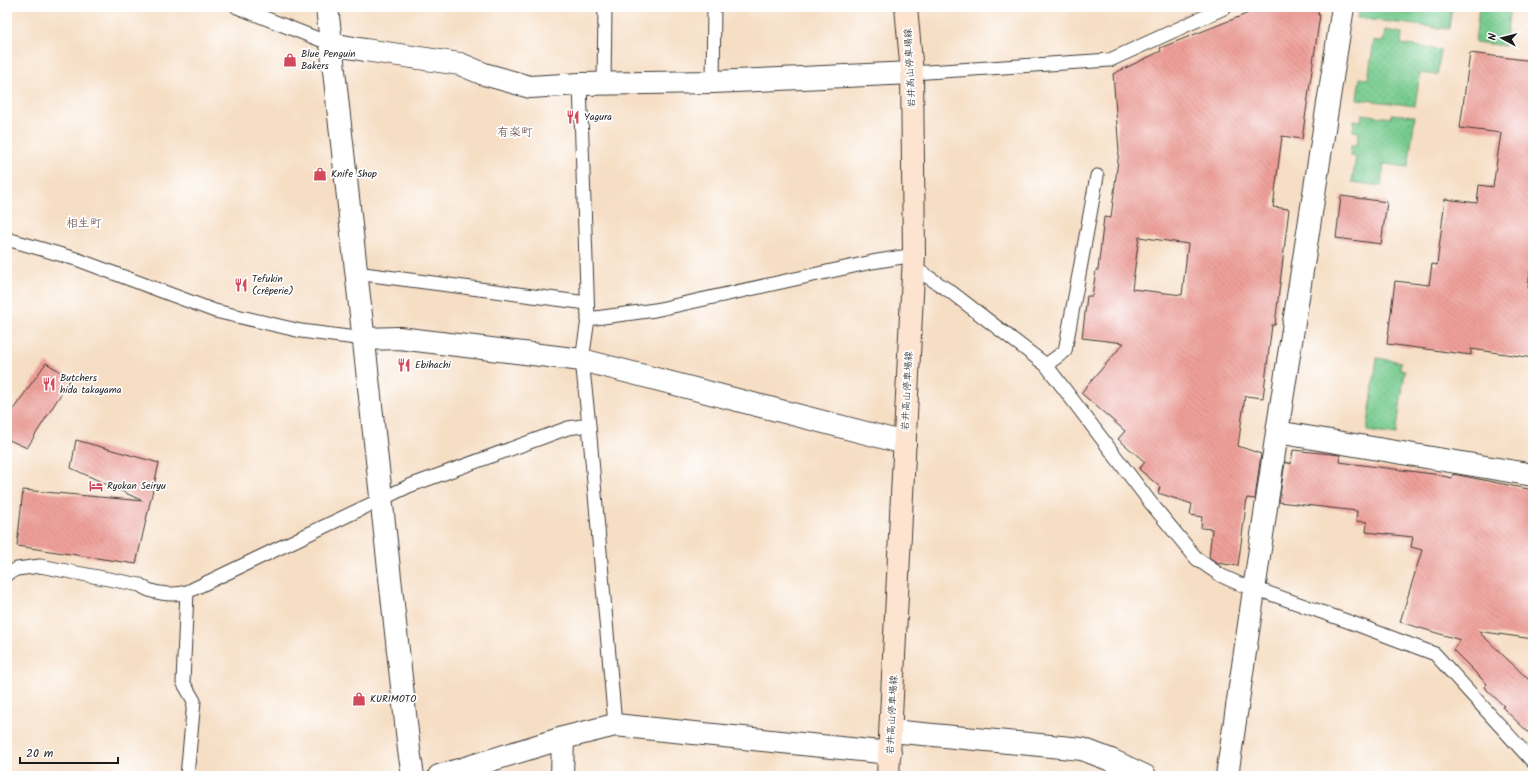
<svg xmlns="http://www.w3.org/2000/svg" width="1540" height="783" viewBox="0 0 1540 783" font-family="Kalam,'Klee One',sans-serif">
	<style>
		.grass { fill: url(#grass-dots); stroke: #497455 }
		.park { fill: url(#park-tufts); stroke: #497455 }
		.building { fill: url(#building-back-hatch); fill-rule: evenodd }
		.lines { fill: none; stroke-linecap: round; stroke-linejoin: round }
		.service-casing { stroke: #3d3935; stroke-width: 15 }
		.minor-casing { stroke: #3d3935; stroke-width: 24 }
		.secondary-casing { stroke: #3d3935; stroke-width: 24 }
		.service { stroke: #fff; stroke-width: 13 }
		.minor { stroke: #fff; stroke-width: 22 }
		.secondary { stroke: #fde4d1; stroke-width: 22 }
		.labels { text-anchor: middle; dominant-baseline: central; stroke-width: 3.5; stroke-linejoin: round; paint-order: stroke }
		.poi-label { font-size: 10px; fill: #1c1c1c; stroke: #fff; text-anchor: start }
		.street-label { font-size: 10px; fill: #1c1c1c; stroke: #fff }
		.quarter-label { font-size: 12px; fill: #664a48; stroke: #fff }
	</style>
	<defs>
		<pattern id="grass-dots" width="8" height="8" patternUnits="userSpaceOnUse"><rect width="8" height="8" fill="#76cb8e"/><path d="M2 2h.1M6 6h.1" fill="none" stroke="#66ae7a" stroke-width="1.8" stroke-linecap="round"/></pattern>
		<pattern id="park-tufts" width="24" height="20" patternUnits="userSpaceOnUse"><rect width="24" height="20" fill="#76cb8e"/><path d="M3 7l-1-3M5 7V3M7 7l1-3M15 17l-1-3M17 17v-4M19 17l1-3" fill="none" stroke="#66ae7a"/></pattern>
		<pattern id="building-back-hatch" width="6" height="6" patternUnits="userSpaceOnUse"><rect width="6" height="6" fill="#ee9f99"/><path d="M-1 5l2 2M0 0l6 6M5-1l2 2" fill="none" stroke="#cc8883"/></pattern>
	</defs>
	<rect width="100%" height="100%" fill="#fff"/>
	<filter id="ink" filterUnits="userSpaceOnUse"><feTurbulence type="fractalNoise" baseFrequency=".025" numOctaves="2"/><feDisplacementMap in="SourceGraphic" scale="8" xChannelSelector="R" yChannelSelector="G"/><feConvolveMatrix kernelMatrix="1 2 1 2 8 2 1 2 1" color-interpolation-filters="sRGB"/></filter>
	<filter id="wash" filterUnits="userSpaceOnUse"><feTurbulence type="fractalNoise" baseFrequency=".012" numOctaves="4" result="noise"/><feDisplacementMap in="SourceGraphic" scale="16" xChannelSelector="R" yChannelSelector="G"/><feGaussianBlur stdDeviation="0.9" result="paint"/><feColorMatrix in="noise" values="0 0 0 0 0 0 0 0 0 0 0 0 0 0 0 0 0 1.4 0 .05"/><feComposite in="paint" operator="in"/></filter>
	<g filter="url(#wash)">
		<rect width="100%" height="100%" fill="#f6dec4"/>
		<!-- grass -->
		<path class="grass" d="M1479,7L1510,8L1505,46L1475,42Z
			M1385,30L1402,33L1401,44L1441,50L1437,75L1420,73L1415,106L1357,99L1360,78L1368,79L1374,40L1383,42Z
			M1362,114L1391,118V114L1415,116L1408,167L1384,164L1381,186L1352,182L1356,157L1350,156L1351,145H1357L1359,132L1353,131L1354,120L1361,121Z
			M1377,358L1401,362L1400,370L1405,371L1396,435L1367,431Z"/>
		<!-- park -->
		<path class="park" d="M1359,7H1452L1449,29L1357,18Z"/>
		<g id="blocks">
			<!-- building -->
			<path class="building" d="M1264,7H1319L1318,15H1320L1302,139L1282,136L1273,207L1289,209L1275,325H1272L1263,398L1245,396L1238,446L1261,454L1255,499L1247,498L1238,566L1217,563L1209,557L1212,529L1201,528L1202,517L1190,515L1192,504L1158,493L1160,487L1139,469L1145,462L1118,439L1125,431L1081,393L1124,343L1082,338L1087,296H1092L1096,270H1098L1104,217L1111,218L1119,151L1113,74L1161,51L1160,48ZM1139,237L1188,244L1182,295L1132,289Z
				M1470,53L1533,61V250L1528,288H1533V358L1471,349V355L1387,344L1395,281L1429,285L1432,264L1437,265L1445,199L1477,203L1479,185L1493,187L1501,133L1460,128Z
				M1341,196L1387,202L1381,244L1336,238Z
				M46,363L71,378L27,448L7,439V418Z
				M76,440L159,463L136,564L17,546L23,490L143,501L71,468Z
				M1293,450L1340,455L1339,462L1433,474L1452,478L1453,474L1533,490V639L1478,631L1529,680L1533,675V737L1502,707L1504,706L1484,687L1487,684L1453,650L1460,640L1400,622L1422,550L1411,547L1413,537L1366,532L1367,522L1356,521L1357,511L1279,502L1285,462L1291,464Z"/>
		</g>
	</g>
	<g filter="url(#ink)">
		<use href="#blocks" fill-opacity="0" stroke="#3d3935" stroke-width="1"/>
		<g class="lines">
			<!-- service casing -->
			<g class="service-casing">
				<path id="service" d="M237,7L331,44
					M912,73L1110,60L1226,7
					M713,82L714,7
					M580,84L588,319L582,360L589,425L615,725
					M604,84L605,7
					M7,239L76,259L215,311L301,331L364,339
					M913,267L951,292L1046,365L1150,502L1197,559L1222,576L1242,585L1254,588L1358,625L1435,654L1533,762
					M356,273L587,303
					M588,319L655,310L872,262L914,255
					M1046,365L1065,351L1097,176
					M7,574L17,569L40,566L140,585C151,594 174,596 187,592L409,486L568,428L589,425
					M187,776L194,701L183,682L187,592"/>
			</g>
			<!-- minor casing -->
			<g class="minor-casing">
				<path id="minor" d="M327,7L409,750L413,776
					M331,44L365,50L460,64L484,74L530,87L580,84L713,82L912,73
					M364,339L399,338L582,360L905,443
					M1277,432L1533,475
					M891,731L1082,749L1111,760L1145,776
					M439,776L563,738L615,725L890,753
					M562,776L563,738
					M1227,776L1277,432L1343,7"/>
			</g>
			<!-- secondary casing -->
			<g class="secondary-casing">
				<path id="secondary" d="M888,776L914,255L912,73L906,7"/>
			</g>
			<!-- service -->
			<use href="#service" class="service"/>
			<!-- minor -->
			<use href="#minor" class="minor"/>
			<!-- secondary -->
			<use href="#secondary" class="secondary"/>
		</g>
	</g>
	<!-- icons -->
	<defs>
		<g id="shop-bare" transform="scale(1.08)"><path d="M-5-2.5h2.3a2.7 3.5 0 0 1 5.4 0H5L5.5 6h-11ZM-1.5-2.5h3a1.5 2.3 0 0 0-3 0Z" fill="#d1495b" stroke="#fff" stroke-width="2.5" paint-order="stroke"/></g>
		<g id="restaurant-bare" transform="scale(1.08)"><path d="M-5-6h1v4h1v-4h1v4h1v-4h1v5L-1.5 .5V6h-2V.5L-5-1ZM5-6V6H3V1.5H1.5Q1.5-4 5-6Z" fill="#d1495b" stroke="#fff" stroke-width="2.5" paint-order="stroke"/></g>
		<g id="hotel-bare" transform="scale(1.08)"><path d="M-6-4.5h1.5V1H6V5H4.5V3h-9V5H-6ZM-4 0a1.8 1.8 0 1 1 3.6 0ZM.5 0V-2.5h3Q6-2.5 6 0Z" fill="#d1495b" stroke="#fff" stroke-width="2.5" paint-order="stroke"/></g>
	</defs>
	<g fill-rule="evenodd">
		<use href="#shop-bare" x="290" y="60"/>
		<use href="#restaurant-bare" x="573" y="117"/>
		<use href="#shop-bare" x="320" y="174"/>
		<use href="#restaurant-bare" x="241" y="285"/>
		<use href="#restaurant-bare" x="404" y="365"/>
		<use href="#restaurant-bare" x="49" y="384"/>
		<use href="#hotel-bare" x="96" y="486"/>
		<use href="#shop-bare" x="359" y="699"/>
	</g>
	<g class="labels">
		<!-- poi labels -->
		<g class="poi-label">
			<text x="301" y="54">Blue Penguin<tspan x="301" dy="12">Bakers</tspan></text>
			<text x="584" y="117">Yagura</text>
			<text x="331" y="174">Knife Shop</text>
			<text x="252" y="279">Tefukin<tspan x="252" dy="12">(crêperie)</tspan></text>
			<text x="415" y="365">Ebihachi</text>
			<text x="60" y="378">Butchers<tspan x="60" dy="12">hida takayama</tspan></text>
			<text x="107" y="486">Ryokan Seiryu</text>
			<text x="370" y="699">KURIMOTO</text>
		</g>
		<!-- street labels -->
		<g class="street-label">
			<text transform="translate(910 68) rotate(-93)">岩井高山停車場線</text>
			<text transform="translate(907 391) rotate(-87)">岩井高山停車場線</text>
			<text transform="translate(892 715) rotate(-87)">岩井高山停車場線</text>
		</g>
		<!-- quarter labels -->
		<g class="quarter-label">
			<text x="515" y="132">有楽町</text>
			<text x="84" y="223">相生町</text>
		</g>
	</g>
	<!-- margin -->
	<rect width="1540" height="783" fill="none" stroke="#fff" stroke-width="24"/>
	<!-- north arrow -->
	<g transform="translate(1502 38) rotate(277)" stroke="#ffffff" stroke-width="3" paint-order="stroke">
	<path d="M0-3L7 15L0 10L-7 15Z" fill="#1c1c1c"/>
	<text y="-6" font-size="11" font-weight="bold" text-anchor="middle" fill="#1c1c1c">N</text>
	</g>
	<!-- scale -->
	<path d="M20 757v6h98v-6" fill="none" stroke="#1c1c1c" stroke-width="2"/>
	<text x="26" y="757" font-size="12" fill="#1c1c1c" stroke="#ffffff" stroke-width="3" paint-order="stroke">20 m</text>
</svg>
